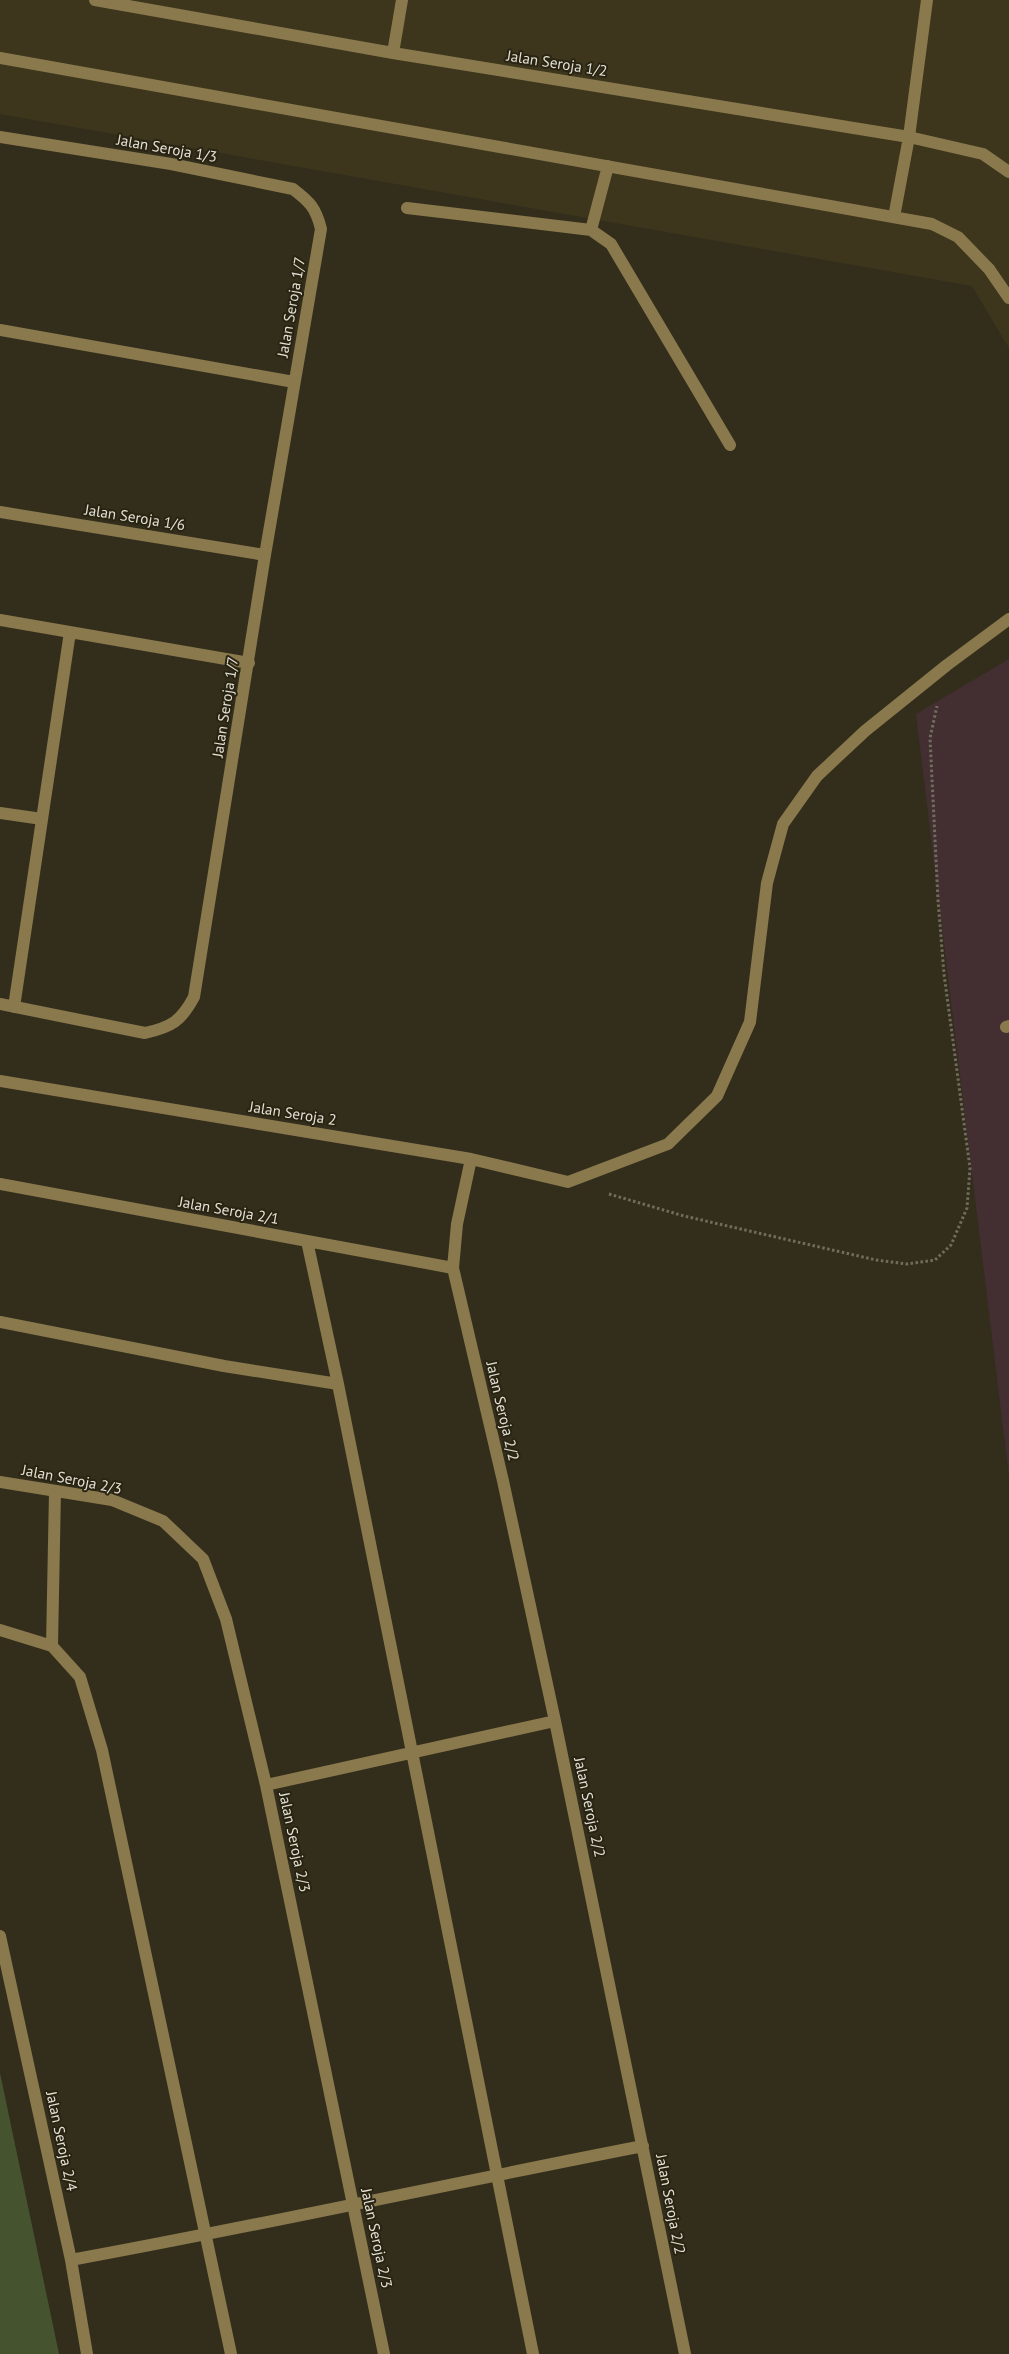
<svg xmlns="http://www.w3.org/2000/svg" width="1009" height="2354" viewBox="0 0 1009 2354" font-family="'PT Sans',sans-serif">
	<style>
		.built { fill: #3d361d }
		.education { fill: #432f32 }
		.green { fill: #45532f }
		.lines { fill: none; stroke-linecap: round; stroke-linejoin: round }
		.path { stroke: #716d5d; stroke-width: 3; stroke-dasharray: 2.5 2.5; stroke-linecap: butt }
		.minor { stroke: #8a794d; stroke-width: 12 }
		.labels { text-anchor: middle; dominant-baseline: central; stroke-width: 4; stroke-linejoin: round; paint-order: stroke }
		.street-label { font-size: 15px; fill: #e3e0d5; stroke: #292412 }
	</style>
	<rect width="100%" height="100%" fill="#332e1c"/>
	<!-- built -->
	<path class="built" d="M0,0H1009V348L972,286L0,114Z"/>
	<!-- education -->
	<path class="education" d="M1009,659V1476L916,714Z"/>
	<!-- green -->
	<path class="green" d="M0,2073L59,2354H0Z"/>
	<g class="lines">
		<!-- path -->
		<path class="path" d="M609,1194L684,1216L876,1260L907,1264L935,1260L951,1245L967,1208L970,1168L944,974L938,900L930,738L937,706"/>
		<!-- minor -->
		<path class="minor" d="M95,0L393,53L909,137L983,154L1009,172
			M393,53L402,0
			M0,58L932,224L958,237L989,269L1009,298
			M0,137L171,164L293,189C310,202 316,208 321,229L265,555L194,997C181,1021 172,1027 145,1033L0,1004
			M407,208L591,230L608,166
			M894,217L909,137L927,0
			M591,230L611,244L730,445
			M0,330L294,382
			M0,512L265,555
			M0,620L249,663
			M0,813L42,819
			M14,1007L70,632
			M1006,1027L1009,1026
			M0,1081L471,1159L457,1224L453,1268L503,1481L555,1721L685,2354
			M471,1159L568,1182L668,1144L717,1096L750,1022L767,883L783,824L817,776L865,731L947,665L1009,619
			M0,1184L453,1268
			M307,1241L338,1384L533,2354
			M0,1322L224,1366L338,1384
			M0,1482L112,1500L163,1521L203,1559L226,1619L266,1785L384,2354
			M0,1630L52,1646L80,1677L102,1750L231,2354
			M52,1646L55,1491
			M266,1785L555,1721
			M0,1936L71,2260L87,2354
			M71,2260C263,2225 452,2183 643,2146"/>
	</g>
	<g class="labels">
		<!-- street labels -->
		<g class="street-label">
			<text transform="translate(557 63) rotate(9)">Jalan Seroja 1/2</text>
			<text transform="translate(167 148) rotate(10)">Jalan Seroja 1/3</text>
			<text transform="translate(291 307) rotate(-80)">Jalan Seroja 1/7</text>
			<text transform="translate(135 517) rotate(9)">Jalan Seroja 1/6</text>
			<text transform="translate(225 707) rotate(-81)">Jalan Seroja 1/7</text>
			<text transform="translate(293 1113) rotate(9)">Jalan Seroja 2</text>
			<text transform="translate(229 1210) rotate(10)">Jalan Seroja 2/1</text>
			<text transform="translate(503 1411) rotate(77)">Jalan Seroja 2/2</text>
			<text transform="translate(72 1479) rotate(11)">Jalan Seroja 2/3</text>
			<text transform="translate(590 1807) rotate(78)">Jalan Seroja 2/2</text>
			<text transform="translate(295 1842) rotate(78)">Jalan Seroja 2/3</text>
			<text transform="translate(62 2141) rotate(78)">Jalan Seroja 2/4</text>
			<text transform="translate(671 2204) rotate(79)">Jalan Seroja 2/2</text>
			<text transform="translate(377 2238) rotate(78)">Jalan Seroja 2/3</text>
		</g>
	</g>
</svg>
